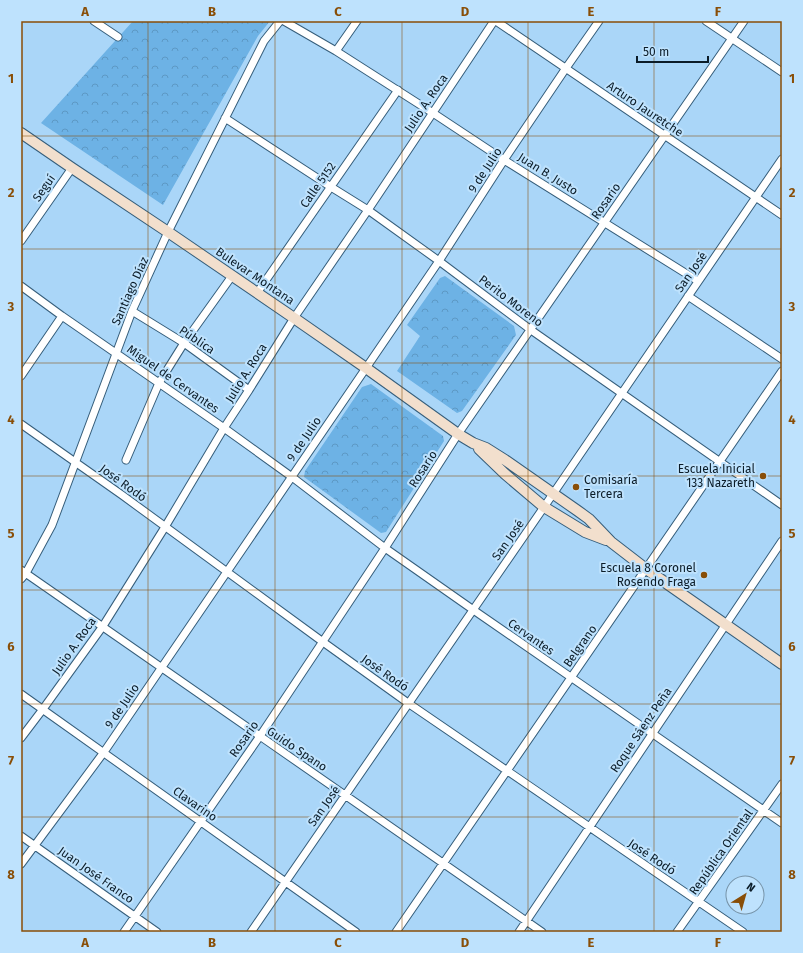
<svg xmlns="http://www.w3.org/2000/svg" width="803" height="953" viewBox="0 0 803 953" font-family="'Fira Sans',sans-serif">
	<style>
		.forest { fill: url(#forest-crowns) }
		.lines { fill: none; stroke-linecap: round; stroke-linejoin: round }
		.street-casing { stroke: #365e7b; stroke-width: 9 }
		.secondary-casing { stroke: #365e7b; stroke-width: 12 }
		.street { stroke: #fff; stroke-width: 7 }
		.secondary { stroke: #f2dfcd; stroke-width: 10 }
		.grid { fill: none; stroke: #894e07; stroke-width: 1; stroke-opacity: 0.55 }
		.poi-dot { fill: #894e07; stroke: #bee2fd; stroke-width: 1.5 }
		.labels { text-anchor: middle; dominant-baseline: central; stroke-width: 4; stroke-linejoin: round; paint-order: stroke }
		.street-label { font-size: 12px; fill: #0b1c28; stroke: #bee2fd }
		.poi-label { font-size: 12px; fill: #0b1c28; stroke: #bee2fd; text-anchor: end }
		.neatline { fill: none; stroke: #894e07; stroke-width: 1.5 }
		.grid-label { font-size: 13px; text-anchor: middle; font-weight: bold; fill: #894e07 }
	</style>
	<defs>
		<pattern id="forest-crowns" width="20" height="18" patternUnits="userSpaceOnUse"><rect width="20" height="18" fill="#6db2e5"/><path d="M2 6a3 3 0 1 1 6 0M12 15a3 3 0 1 1 6 0" fill="none" stroke="#5d98c4"/></pattern>
	</defs>
	<rect width="100%" height="100%" fill="#aad6f8"/>
	<!-- forest -->
	<path class="forest" d="M133,21H270L258,36L163,205L41,123Z
		M445,276L514,326L516,335L462,411L457,413L397,371L420,336L407,325L440,278Z
		M371,384L443,436L444,441L386,532L381,533L304,477L305,471L362,387Z"/>
	<g class="lines">
		<!-- street casing -->
		<g class="street-casing">
			<path id="street" d="M94,21L118,37
				M284,21L336,51L433,113L504,160L698,281
				M496,21L782,215
				M706,21L782,72
				M336,51L357,21
				M225,118L331,187L368,210L439,261L531,330L782,505
				M21,241L72,168
				M21,286L62,316L224,428L292,477L385,548L472,609L782,823
				M257,293L398,90
				M688,296L782,359
				M132,311L184,343L249,390
				M21,376L62,316
				M21,424L122,495L323,642L408,703L743,932
				M126,460L159,383L184,343L232,276
				M21,570L542,932
				M21,579L26,573L52,525L132,311L168,232L264,41L280,21
				M21,694L356,932
				M21,738L43,709L103,626L165,527L224,428L249,390L294,318L368,210L494,21
				M21,836L157,932
				M21,864L104,752L439,261L504,160L566,68L599,21
				M124,932L260,736L385,548L458,434L744,21
				M251,932L544,507L782,159
				M396,932L782,371
				M519,932L782,541
				M677,932L782,784"/>
		</g>
		<!-- secondary casing -->
		<g class="secondary-casing">
			<path id="secondary" d="M21,133L72,168L168,232L294,318L366,368L458,434L473,443L486,448L505,460L578,511L589,519L611,542L646,569L782,664
				M479,449L505,474L544,507L585,532L606,540"/>
		</g>
		<!-- street -->
		<use href="#street" class="street"/>
		<!-- secondary -->
		<use href="#secondary" class="secondary"/>
	</g>
	<!-- grid -->
	<path class="grid" d="M148,21V932M275,21V932M402,21V932M528,21V932M654,21V932M21,136H782M21,249H782M21,363H782M21,476H782M21,590H782M21,704H782M21,817H782"/>
	<!-- markers -->
	<g class="poi-dot">
		<circle cx="763" cy="476" r="4"/>
		<circle cx="576" cy="487" r="4"/>
		<circle cx="704" cy="575" r="4"/>
	</g>
	<g class="labels">
		<!-- street labels -->
		<g class="street-label">
			<text transform="translate(426 103) rotate(-56)">Julio A. Roca</text>
			<text transform="translate(645 109) rotate(34)">Arturo Jauretche</text>
			<text transform="translate(485 170) rotate(-57)">9 de Julio</text>
			<text transform="translate(548 174) rotate(32)">Juan B. Justo</text>
			<text transform="translate(318 185) rotate(-55)">Calle 5152</text>
			<text transform="translate(44 188) rotate(-55)">Seguí</text>
			<text transform="translate(606 201) rotate(-55)">Rosario</text>
			<text transform="translate(691 272) rotate(-55)">San José</text>
			<text transform="translate(255 276) rotate(34)">Bulevar Montana</text>
			<text transform="translate(130 291) rotate(-66)">Santiago Díaz</text>
			<text transform="translate(511 301) rotate(37)">Perito Moreno</text>
			<text transform="translate(197 340) rotate(34)">Pública</text>
			<text transform="translate(246 373) rotate(-58)">Julio A. Roca</text>
			<text transform="translate(173 379) rotate(35)">Miguel de Cervantes</text>
			<text transform="translate(304 439) rotate(-56)">9 de Julio</text>
			<text transform="translate(423 469) rotate(-57)">Rosario</text>
			<text transform="translate(123 483) rotate(36)">José Rodó</text>
			<text transform="translate(508 540) rotate(-55)">San José</text>
			<text transform="translate(531 637) rotate(35)">Cervantes</text>
			<text transform="translate(74 646) rotate(-55)">Julio A. Roca</text>
			<text transform="translate(580 646) rotate(-55)">Belgrano</text>
			<text transform="translate(385 673) rotate(35)">José Rodó</text>
			<text transform="translate(122 706) rotate(-56)">9 de Julio</text>
			<text transform="translate(641 730) rotate(-56)">Roque Sáenz Peña</text>
			<text transform="translate(244 739) rotate(-55)">Rosario</text>
			<text transform="translate(297 749) rotate(34)">Guido Spano</text>
			<text transform="translate(195 804) rotate(35)">Clavarino</text>
			<text transform="translate(324 806) rotate(-55)">San José</text>
			<text transform="translate(721 852) rotate(-55)">República Oriental</text>
			<text transform="translate(652 857) rotate(34)">José Rodó</text>
			<text transform="translate(96 875) rotate(35)">Juan José Franco</text>
		</g>
		<!-- poi labels -->
		<g class="poi-label">
			<text x="755" y="469">Escuela Inicial<tspan x="755" dy="14">133 Nazareth</tspan></text>
			<text x="584" y="480" text-anchor="start">Comisaría<tspan x="584" dy="14">Tercera</tspan></text>
			<text x="696" y="568">Escuela 8 Coronel<tspan x="696" dy="14">Rosendo Fraga</tspan></text>
		</g>
	</g>
	<!-- border -->
	<rect width="803" height="953" fill="none" stroke="#bee2fd" stroke-width="44"/>
	<!-- north arrow -->
	<g transform="translate(745 895) rotate(37)"><circle r="19" fill="#bee2fd" stroke="#7693a8"/>
	<path d="M0-3L7 15L0 10L-7 15Z" fill="#894e07"/>
	<text y="-6" font-size="11" font-weight="bold" text-anchor="middle" fill="#0b1c28">N</text>
	</g>
	<!-- scale -->
	<path d="M637 56v6h71v-6" fill="none" stroke="#0b1c28" stroke-width="2"/>
	<text x="643" y="56" font-size="12" fill="#0b1c28" stroke="#bee2fd" stroke-width="3" paint-order="stroke">50 m</text>
	<rect x="22" y="22" width="759" height="909" class="neatline"/>
	<g class="grid-label">
		<text x="85" y="16">A</text>
		<text x="212" y="16">B</text>
		<text x="338" y="16">C</text>
		<text x="465" y="16">D</text>
		<text x="591" y="16">E</text>
		<text x="718" y="16">F</text>
		<text x="11" y="83">1</text>
		<text x="792" y="83">1</text>
		<text x="11" y="197">2</text>
		<text x="792" y="197">2</text>
		<text x="11" y="311">3</text>
		<text x="792" y="311">3</text>
		<text x="11" y="424">4</text>
		<text x="792" y="424">4</text>
		<text x="11" y="538">5</text>
		<text x="792" y="538">5</text>
		<text x="11" y="651">6</text>
		<text x="792" y="651">6</text>
		<text x="11" y="765">7</text>
		<text x="792" y="765">7</text>
		<text x="11" y="879">8</text>
		<text x="792" y="879">8</text>
		<text x="85" y="947">A</text>
		<text x="212" y="947">B</text>
		<text x="338" y="947">C</text>
		<text x="465" y="947">D</text>
		<text x="591" y="947">E</text>
		<text x="718" y="947">F</text>
	</g>
</svg>
